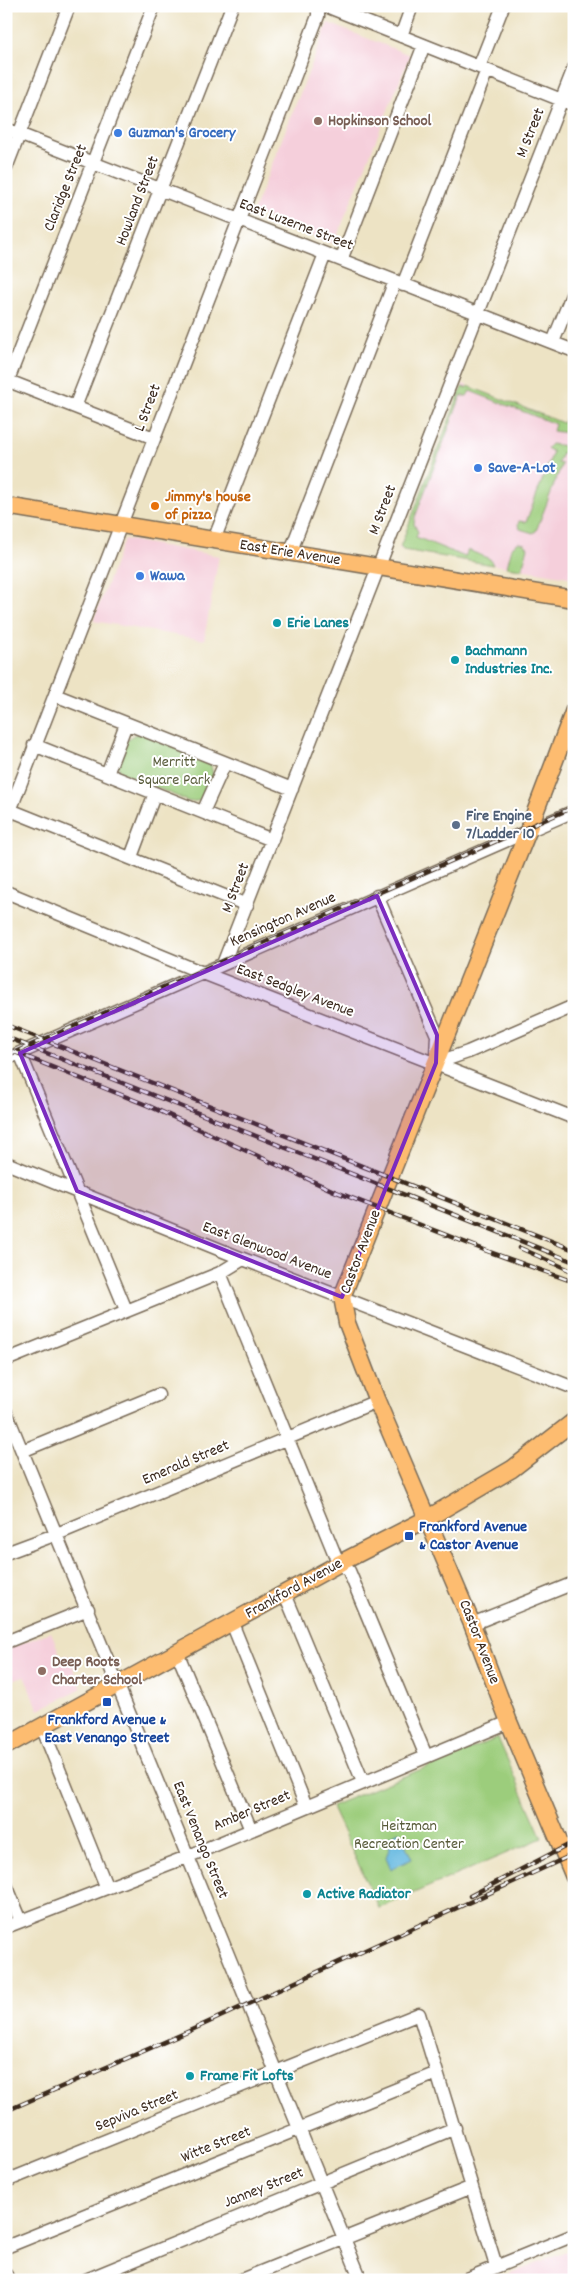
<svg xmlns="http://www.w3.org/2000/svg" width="580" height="2286" viewBox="0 0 580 2286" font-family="Dekko,sans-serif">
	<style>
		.built { fill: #f5cfdb }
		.green { fill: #9ccd7c; stroke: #6c7c4d }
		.water { fill: #64b8e0; stroke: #50717f }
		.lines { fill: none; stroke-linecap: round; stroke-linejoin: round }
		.minor-casing { stroke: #796b58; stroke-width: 15 }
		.major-casing { stroke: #796b58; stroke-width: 19 }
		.minor { stroke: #fff; stroke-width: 12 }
		.major { stroke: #fdbc6f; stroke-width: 16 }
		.rail-casing { stroke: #3b2a1e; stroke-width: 4.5 }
		.rail { stroke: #fff; stroke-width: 2.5; stroke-dasharray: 8; stroke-linecap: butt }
		.marked { fill: #7b2cbf; fill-opacity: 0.2; stroke: #7b2cbf; stroke-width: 4; stroke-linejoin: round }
		.education-dot { fill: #8d6e63; stroke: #fff; stroke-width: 2 }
		.shop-dot { fill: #3f7fe0; stroke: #fff; stroke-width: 2 }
		.food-dot { fill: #e8710a; stroke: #fff; stroke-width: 2 }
		.culture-dot { fill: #0f9aa8; stroke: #fff; stroke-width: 2 }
		.service-dot { fill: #5c6f8a; stroke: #fff; stroke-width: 2 }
		.transit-dot { fill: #1a4fb4; stroke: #fff; stroke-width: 2 }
		.labels { text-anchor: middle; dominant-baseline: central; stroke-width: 4; stroke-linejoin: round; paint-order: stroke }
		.education-label { font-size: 16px; font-weight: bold; fill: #785e54; stroke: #fff; text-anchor: start }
		.shop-label { font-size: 16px; font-weight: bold; fill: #366cbe; stroke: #fff; text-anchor: start }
		.street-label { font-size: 16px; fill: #3b2a1e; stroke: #fff }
		.food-label { font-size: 16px; font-weight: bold; fill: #c56008; stroke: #fff; text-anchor: start }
		.culture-label { font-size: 16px; font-weight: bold; fill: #0d838f; stroke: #fff; text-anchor: start }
		.park-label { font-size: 16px; fill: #585b3a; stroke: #fff }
		.service-label { font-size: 16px; font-weight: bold; fill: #4e5e75; stroke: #fff; text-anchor: start }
		.transit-label { font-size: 16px; font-weight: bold; fill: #164399; stroke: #fff; text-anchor: start }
	</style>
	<rect width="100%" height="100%" fill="#fff"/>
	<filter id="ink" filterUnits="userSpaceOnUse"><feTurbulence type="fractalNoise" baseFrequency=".02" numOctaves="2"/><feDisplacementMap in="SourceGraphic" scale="10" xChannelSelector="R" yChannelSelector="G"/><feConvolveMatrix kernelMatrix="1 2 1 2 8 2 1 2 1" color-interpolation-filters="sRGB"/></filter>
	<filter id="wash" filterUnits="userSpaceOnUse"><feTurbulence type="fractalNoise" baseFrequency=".0096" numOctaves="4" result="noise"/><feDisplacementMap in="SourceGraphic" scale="20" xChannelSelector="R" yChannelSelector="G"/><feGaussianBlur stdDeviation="1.12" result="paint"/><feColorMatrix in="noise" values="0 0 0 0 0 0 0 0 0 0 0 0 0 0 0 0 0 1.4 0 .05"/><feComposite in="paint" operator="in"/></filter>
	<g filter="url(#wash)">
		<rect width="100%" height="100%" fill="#ede3c4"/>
		<!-- built -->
		<path class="built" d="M328,23L410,55L334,244L253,212Z
			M463,384L574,427V578L399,549Z
			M124,539L219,556L204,640L93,621Z
			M51,1632L61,1657L68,1655L82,1688L39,1710L24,1676L12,1680L6,1667V1649Z
			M574,2248V2280H493Z"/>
		<!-- green -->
		<path class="green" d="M468,386L563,423L570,406L574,408V434L553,431L555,424L470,391L467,396H461L415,517L414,524L418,532L416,537L465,557L468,550L490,559L493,565L403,550L400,547L462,387L466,388Z
			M551,444L574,447V457L562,453L558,463L562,464L536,531L533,533L520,529L518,525L519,521L526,522L553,452L547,448Z
			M519,542L525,544L528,548L522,569L507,567L512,547Z
			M141,733L210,762L214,778L202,800L190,802L121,772L117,765C122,750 124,735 141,733Z
			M498,1738L542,1838L379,1908L331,1806Z"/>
		<!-- water -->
		<path class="water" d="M399,1831L412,1859L391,1869L386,1857L390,1847L386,1838Z"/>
	</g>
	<g filter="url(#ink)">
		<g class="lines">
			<!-- minor casing -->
			<g class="minor-casing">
				<path id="minor" d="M326,6L574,105
					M401,36L412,6
					M479,67L503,6
					M6,129L574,351
					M6,168L69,6
					M341,260L424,45
					M403,285L487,70
					M553,342L574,290
					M6,380L154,438
					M8,380L154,6
					M75,407L232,6
					M214,540L325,254
					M290,553L395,281
					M55,695L292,789
					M34,745L272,840
					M107,774L126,724
					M10,810L247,905
					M203,812L225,763
					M6,821L318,16V6
					M131,857L155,793
					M6,892L203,973L574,1118
					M377,896L437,1035L436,1056
					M223,964L574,68
					M20,1053L126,1310
					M6,1059L574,811
					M436,1063L468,1052L574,1006
					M6,1163L243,1259L574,1388
					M220,1273L335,1555L340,1563L349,1571L426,1756
					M6,1360L220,1273L243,1259
					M6,1412L361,2280
					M22,1451L158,1395
					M6,1553L57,1534L377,1401
					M285,1594L363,1782
					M232,1623L306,1806
					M472,1624L574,1583
					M6,1642L88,1609
					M177,1652L251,1830
					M42,1727L106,1886
					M6,1885L21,1921
					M6,1927L189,1856L509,1722
					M6,2181L419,2014L496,2266
					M6,2247L437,2073
					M6,2275L8,2280
					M86,2280L455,2128
					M241,2280L472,2187
					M464,2280L574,2235"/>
			</g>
			<!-- major casing -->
			<g class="major-casing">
				<path id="major" d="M6,506L574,599
					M574,710L528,831L342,1297L347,1323L377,1401L472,1624L509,1722L574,1877
					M6,1746L340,1563L428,1518L512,1469L574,1421"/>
			</g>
			<!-- minor -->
			<use href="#minor" class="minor"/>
			<!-- major -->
			<use href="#major" class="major"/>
			<!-- rail casing -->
			<g class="rail-casing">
				<path id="rail" d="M6,1025L574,1250
					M6,1037L574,1262
					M12,1051L149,1106L334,1191L487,1251L574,1282
					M6,1056L574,807
					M520,1248L574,1272
					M470,1896L574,1842
					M6,2111L185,2033L574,1854"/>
			</g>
			<!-- rail -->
			<use href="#rail" class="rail"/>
		</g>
	</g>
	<!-- marked area -->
	<path class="marked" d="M377,896L437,1035L436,1063L342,1297L77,1191L20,1053Z"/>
	<!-- markers -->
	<g class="education-dot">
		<circle cx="318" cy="121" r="5"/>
		<circle cx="42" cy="1671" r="5"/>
	</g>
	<g class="shop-dot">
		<circle cx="118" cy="133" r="5"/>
		<circle cx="478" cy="468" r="5"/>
		<circle cx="140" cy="576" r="5"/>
	</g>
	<circle class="food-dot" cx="155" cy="506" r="5"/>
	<g class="culture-dot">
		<circle cx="277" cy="623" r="5"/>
		<circle cx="455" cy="660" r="5"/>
		<circle cx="307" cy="1894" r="5"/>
		<circle cx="190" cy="2076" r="5"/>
	</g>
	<circle class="service-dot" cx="456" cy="825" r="5"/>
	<g class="transit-dot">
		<rect x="404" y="1531" width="10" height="10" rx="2.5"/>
		<rect x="102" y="1697" width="10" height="10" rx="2.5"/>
	</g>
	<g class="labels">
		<!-- education labels -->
		<g class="education-label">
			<text x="328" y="121">Hopkinson School</text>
			<text x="52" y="1662">Deep Roots<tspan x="52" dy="18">Charter School</tspan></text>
		</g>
		<!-- shop labels -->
		<g class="shop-label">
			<text x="128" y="133">Guzman's Grocery</text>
			<text x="488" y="468">Save-A-Lot</text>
			<text x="150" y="576">Wawa</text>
		</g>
		<!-- street labels -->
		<g class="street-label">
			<text transform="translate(531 133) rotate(-68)">M Street</text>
			<text transform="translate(66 188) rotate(-68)">Claridge Street</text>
			<text transform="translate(138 201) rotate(-69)">Howland Street</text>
			<text transform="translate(296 225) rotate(21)">East Luzerne Street</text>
			<text transform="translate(148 408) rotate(-69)">L Street</text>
			<text transform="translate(383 510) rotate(-69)">M Street</text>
			<text transform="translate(290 553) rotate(9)">East Erie Avenue</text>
			<text transform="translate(236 888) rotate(-69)">M Street</text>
			<text transform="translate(283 920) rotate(-24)">Kensington Avenue</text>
			<text transform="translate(295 991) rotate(21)">East Sedgley Avenue</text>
			<text transform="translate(267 1251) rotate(21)">East Glenwood Avenue</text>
			<text transform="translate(361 1252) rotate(-69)">Castor Avenue</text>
			<text transform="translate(186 1463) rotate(-23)">Emerald Street</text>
			<text transform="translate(294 1589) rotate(-29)">Frankford Avenue</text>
			<text transform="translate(479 1642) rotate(69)">Castor Avenue</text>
			<text transform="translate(252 1811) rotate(-23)">Amber Street</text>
			<text transform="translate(200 1840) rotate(68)">East Venango Street</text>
			<text transform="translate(137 2111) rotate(-22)">Sepviva Street</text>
			<text transform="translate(216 2145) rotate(-22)">Witte Street</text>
			<text transform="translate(264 2188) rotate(-22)">Janney Street</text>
		</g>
		<!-- food labels -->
		<g class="food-label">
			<text x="165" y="497">Jimmy's house<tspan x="165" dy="18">of pizza</tspan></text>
		</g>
		<!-- culture labels -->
		<g class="culture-label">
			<text x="287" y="623">Erie Lanes</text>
			<text x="465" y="651">Bachmann<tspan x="465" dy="18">Industries Inc.</tspan></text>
			<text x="317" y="1894">Active Radiator</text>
			<text x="200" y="2076">Frame Fit Lofts</text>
		</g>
		<!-- park labels -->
		<g class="park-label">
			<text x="174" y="762">Merritt<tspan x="174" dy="18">Square Park</tspan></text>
			<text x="409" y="1826">Heitzman<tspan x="409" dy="18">Recreation Center</tspan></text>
		</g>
		<!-- service labels -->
		<g class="service-label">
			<text x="466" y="816">Fire Engine<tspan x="466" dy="18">7/Ladder 10</tspan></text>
		</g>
		<!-- transit labels -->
		<g class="transit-label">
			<text x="419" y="1527">Frankford Avenue<tspan x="419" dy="18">&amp; Castor Avenue</tspan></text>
			<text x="107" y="1720" text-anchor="middle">Frankford Avenue &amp;<tspan x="107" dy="18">East Venango Street</tspan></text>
		</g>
	</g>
	<!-- margin -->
	<rect width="580" height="2286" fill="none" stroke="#fff" stroke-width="25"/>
</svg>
